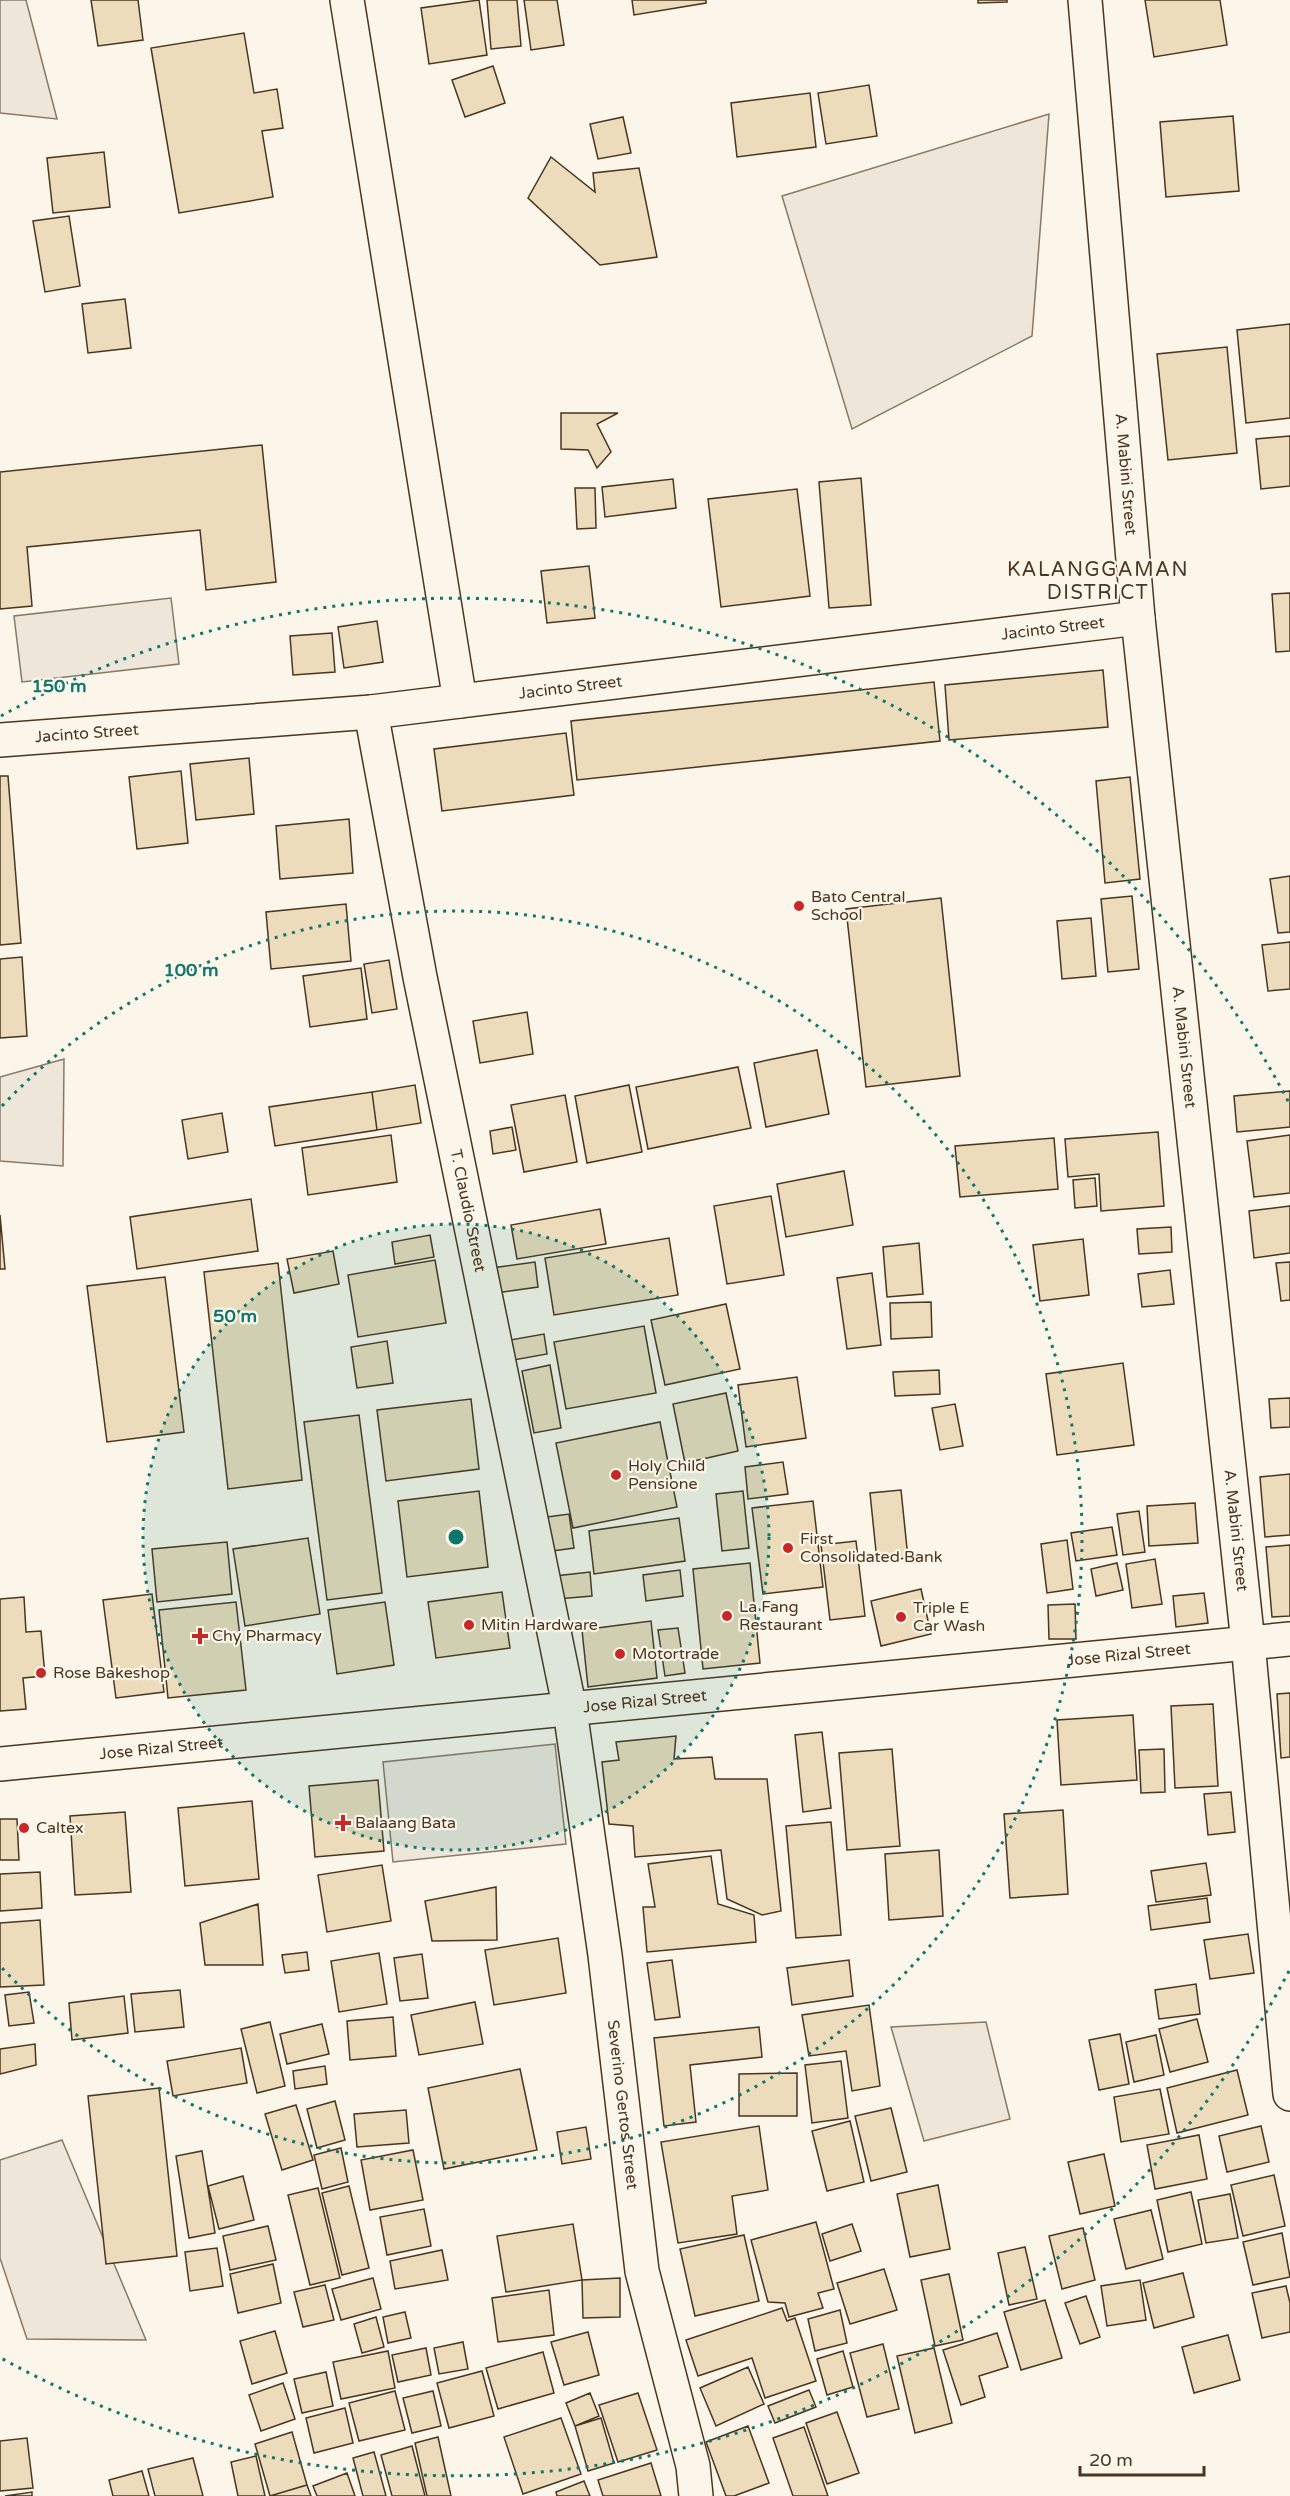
<svg xmlns="http://www.w3.org/2000/svg" width="1290" height="2496" viewBox="0 0 1290 2496" font-family="'Varela Round',sans-serif">
	<style>
		.green { fill: #ede6d9; stroke: #887966; stroke-width: 1.5 }
		.building { fill: #ecdcbc; stroke: #4a3520; stroke-width: 1.5 }
		.lines { fill: none; stroke-linecap: round; stroke-linejoin: round }
		.street-casing { stroke: #4a3520; stroke-width: 36 }
		.secondary-casing { stroke: #4a3520; stroke-width: 36 }
		.primary-casing { stroke: #4a3520; stroke-width: 36 }
		.street { stroke: #fbf6e9; stroke-width: 33 }
		.secondary { stroke: #fbf6e9; stroke-width: 33 }
		.primary { stroke: #fbf6e9; stroke-width: 33 }
		.ring { fill: none; stroke: #0f766e; stroke-width: 3; stroke-dasharray: 3 6 }
		.poi-dot { fill: #c62828; stroke: #fbf6e9; stroke-width: 2 }
		.labels { text-anchor: middle; dominant-baseline: central; stroke-width: 4.5; stroke-linejoin: round; paint-order: stroke }
		.street-label { font-size: 16px; fill: #4a3520; stroke: #fbf6e9 }
		.poi-label { font-size: 16px; fill: #4a3520; stroke: #fbf6e9; text-anchor: start }
		.quarter-label { font-size: 20px; letter-spacing: 1.5px; fill: #4a3520; stroke: #fbf6e9 }
		.centre { fill: #0f766e; stroke: #fbf6e9; stroke-width: 3 }
		.ring-label { font-size: 18px; text-anchor: middle; font-weight: bold; fill: #0f766e; stroke: #fbf6e9; stroke-width: 4.5; stroke-linejoin: round; paint-order: stroke }
	</style>
	<rect width="100%" height="100%" fill="#fbf6e9"/>
	<!-- green -->
	<path class="green" d="M0,0H26L57,119L0,113Z
		M1049,114L1032,336L852,429L782,196Z
		M171,598L179,664L22,682L14,616Z
		M64,1059L63,1166L0,1161V1077Z
		M555,1744L566,1844L393,1862L383,1762Z
		M986,2022L1010,2119L924,2141L891,2027Z
		M62,2140L146,2340L27,2339L0,2258V2160Z"/>
	<!-- building -->
	<path class="building" d="M91,0H138L143,40L98,46Z
		M479,0L487,55L429,64L421,8Z
		M487,0H517L521,46L491,49Z
		M524,0H557L564,45L531,50Z
		M632,0H706V3L634,15Z
		M978,0H1007V2L978,3Z
		M1145,0H1220L1227,45L1154,57Z
		M244,33L254,93L277,89L283,128L262,131L273,197L179,213L151,48Z
		M493,66L505,103L465,117L452,80Z
		M869,85L877,136L826,144L818,93Z
		M810,93L816,147L737,157L731,103Z
		M1233,116L1239,191L1166,197L1160,122Z
		M623,117L631,153L598,159L590,124Z
		M104,152L110,207L53,213L47,158Z
		M551,157L595,192L593,173L639,168L657,257L600,265L528,198Z
		M69,216L80,286L45,292L33,221Z
		M125,299L131,348L88,353L82,304Z
		M1290,324V418L1246,423L1237,330Z
		M1227,347L1237,453L1168,460L1157,354Z
		M561,413H618L597,424L611,452L597,468L588,450L561,449Z
		M1290,436V486L1261,489L1256,439Z
		M262,445L276,582L206,590L200,530L27,547L32,606L0,609V472Z
		M861,478L871,605L829,608L819,482Z
		M673,479L676,508L605,517L602,487Z
		M575,488H595L596,528L577,529Z
		M797,489L810,596L721,607L708,499Z
		M589,566L595,618L547,623L541,571Z
		M1290,593V651L1276,652L1272,594Z
		M377,621L383,662L344,668L338,627Z
		M332,633L335,672L293,675L290,636Z
		M1103,670L1108,727L949,740L945,685Z
		M934,682L940,741L577,780L571,721Z
		M566,733L574,795L442,811L434,749Z
		M249,758L254,814L196,820L190,764Z
		M181,771L188,843L137,849L129,777Z
		M0,776H8L21,943L0,945Z
		M1130,777L1140,879L1105,883L1096,781Z
		M349,819L353,873L280,879L276,826Z
		M1290,876V932L1278,933L1270,879Z
		M1132,896L1139,969L1108,972L1101,899Z
		M941,898L960,1076L866,1087L846,909Z
		M346,904L351,961L271,969L266,912Z
		M1091,918L1096,976L1062,979L1057,921Z
		M1290,942V989L1268,991L1262,945Z
		M22,957L27,1036L0,1038V959Z
		M389,960L397,1009L372,1013L364,964Z
		M361,968L367,1019L310,1027L303,976Z
		M527,1012L533,1054L480,1063L473,1021Z
		M817,1050L829,1114L766,1127L754,1063Z
		M738,1067L751,1128L648,1149L636,1087Z
		M415,1085L421,1123L377,1130L372,1092Z
		M629,1085L642,1152L587,1163L575,1096Z
		M1290,1091V1127L1237,1132L1234,1096Z
		M372,1092L377,1130L275,1146L269,1107Z
		M565,1095L577,1162L524,1172L511,1105Z
		M222,1113L228,1152L188,1159L182,1120Z
		M512,1127L516,1150L493,1154L490,1131Z
		M1158,1132L1164,1206L1101,1211L1099,1174L1068,1177L1065,1139Z
		M391,1135L397,1182L308,1195L302,1148Z
		M1290,1135V1193L1254,1197L1247,1141Z
		M1054,1138L1058,1189L960,1197L955,1146Z
		M844,1171L853,1225L786,1237L777,1184Z
		M1095,1178L1097,1206L1075,1208L1073,1180Z
		M771,1196L784,1275L727,1284L714,1206Z
		M251,1199L258,1251L137,1269L130,1217Z
		M1290,1206V1253L1254,1258L1249,1211Z
		M600,1209L606,1244L517,1259L511,1225Z
		M0,1215L5,1269H0Z
		M1171,1227L1172,1252L1139,1254L1137,1229Z
		M430,1235L434,1257L395,1264L392,1242Z
		M669,1238L678,1295L554,1315L545,1258Z
		M1083,1239L1089,1295L1040,1301L1033,1245Z
		M919,1243L923,1294L887,1297L883,1247Z
		M333,1251L339,1284L294,1293L287,1259Z
		M435,1260L446,1323L358,1337L348,1275Z
		M535,1262L538,1287L496,1293L492,1268Z
		M1290,1262V1300L1281,1301L1276,1263Z
		M278,1263L302,1480L228,1489L204,1272Z
		M1170,1270L1174,1304L1142,1307L1138,1274Z
		M872,1273L881,1345L847,1349L837,1278Z
		M165,1277L184,1432L107,1442L87,1286Z
		M931,1302L932,1337L891,1339L890,1303Z
		M726,1304L740,1369L665,1385L651,1320Z
		M644,1326L656,1393L566,1409L554,1342Z
		M544,1334L547,1354L514,1360L510,1340Z
		M387,1341L393,1383L357,1388L351,1347Z
		M1123,1363L1134,1445L1057,1455L1046,1374Z
		M550,1365L561,1428L534,1433L522,1371Z
		M939,1370L940,1394L895,1396L893,1372Z
		M797,1377L806,1438L746,1447L738,1385Z
		M726,1393L738,1451L685,1463L673,1404Z
		M1290,1398V1427L1271,1428L1269,1399Z
		M471,1399L479,1469L386,1481L377,1410Z
		M955,1404L963,1446L940,1450L932,1408Z
		M359,1415L382,1593L327,1600L304,1422Z
		M660,1422L677,1507L573,1528L556,1443Z
		M783,1462L788,1494L748,1499L745,1467Z
		M1290,1474V1535L1265,1537L1260,1477Z
		M901,1490L908,1558L877,1561L870,1493Z
		M479,1491L488,1567L407,1577L398,1501Z
		M743,1491L749,1548L722,1551L716,1494Z
		M813,1501L823,1587L763,1594L752,1508Z
		M813,1501L823,1587L763,1594L752,1508Z
		M1195,1503L1198,1543L1149,1546L1147,1506Z
		M1139,1511L1145,1552L1123,1555L1117,1514Z
		M569,1514L574,1548L545,1552L540,1518Z
		M679,1518L685,1561L594,1574L589,1531Z
		M1112,1527L1117,1555L1076,1561L1071,1533Z
		M308,1538L320,1614L245,1626L233,1549Z
		M1067,1540L1073,1589L1047,1593L1041,1544Z
		M856,1541L865,1616L830,1620L821,1545Z
		M227,1542L232,1594L157,1602L152,1549Z
		M1290,1545V1616L1272,1617L1266,1547Z
		M1155,1559L1162,1604L1132,1608L1126,1564Z
		M750,1563L760,1663L703,1669L693,1569Z
		M1117,1563L1123,1590L1096,1596L1091,1569Z
		M680,1570L683,1596L646,1601L643,1575Z
		M590,1572L592,1596L557,1599L555,1576Z
		M921,1589L931,1634L881,1646L871,1601Z
		M502,1592L510,1648L436,1658L428,1602Z
		M1204,1593L1208,1623L1176,1627L1173,1596Z
		M152,1594L164,1692L116,1698L103,1600Z
		M24,1597L26,1632L41,1631L45,1676L23,1678L26,1709L0,1711V1599Z
		M236,1602L246,1690L168,1698L159,1610Z
		M385,1602L394,1665L337,1674L328,1610Z
		M1075,1604L1076,1639H1049L1048,1605Z
		M651,1621L657,1678L588,1687L582,1630Z
		M678,1628L685,1673L665,1676L658,1630Z
		M1290,1693V1757L1281,1758L1277,1694Z
		M1213,1704L1218,1786L1175,1788L1171,1706Z
		M1133,1715L1137,1780L1061,1785L1057,1720Z
		M822,1732L831,1808L803,1812L795,1735Z
		M676,1736L674,1759L712,1757L715,1779H767L781,1911L762,1915L727,1899L721,1850L635,1857L633,1826L609,1824L602,1762L619,1760L616,1742Z
		M892,1749L900,1846L847,1850L839,1753Z
		M1164,1749L1165,1792L1141,1793L1139,1750Z
		M378,1780L384,1851L315,1857L309,1786Z
		M1231,1792L1235,1832L1208,1835L1204,1794Z
		M252,1801L259,1879L185,1886L178,1808Z
		M1063,1810L1068,1894L1010,1898L1004,1814Z
		M125,1812L131,1892L75,1895L70,1816Z
		M0,1819H17L19,1860H0Z
		M831,1822L841,1935L796,1938L786,1826Z
		M939,1850L943,1916L889,1920L885,1854Z
		M711,1856L718,1904L754,1915L756,1942L647,1952L643,1907H655L648,1864Z
		M1206,1863L1211,1895L1156,1902L1151,1871Z
		M382,1865L391,1921L327,1932L318,1875Z
		M40,1872L42,1908L0,1911V1874Z
		M496,1887L497,1940L432,1941L425,1901Z
		M1207,1898L1210,1922L1151,1930L1148,1906Z
		M258,1904L263,1965H205L200,1923Z
		M40,1920L44,1985L0,1987V1923Z
		M1248,1934L1254,1973L1210,1979L1204,1940Z
		M558,1938L566,1993L494,2005L485,1950Z
		M307,1952L309,1970L285,1973L282,1955Z
		M379,1953L387,2004L339,2012L331,1961Z
		M422,1954L428,1998L400,2001L394,1958Z
		M672,1960L680,2017L655,2020L647,1963Z
		M849,1960L853,1996L792,2005L787,1968Z
		M1196,1984L1200,2014L1159,2019L1155,1990Z
		M180,1990L184,2027L135,2032L131,1994Z
		M29,1992L34,2023L9,2026L5,1995Z
		M124,1996L128,2033L72,2040L69,2003Z
		M475,2002L483,2044L419,2055L411,2015Z
		M869,2005L880,2086L852,2091L846,2051L809,2056L802,2015Z
		M393,2017L396,2056L350,2060L347,2021Z
		M1197,2019L1208,2062L1170,2072L1159,2029Z
		M270,2022L285,2086L257,2093L241,2029Z
		M322,2024L329,2054L287,2064L280,2034Z
		M759,2027L762,2057L690,2065L696,2122L664,2126L654,2038Z
		M1120,2034L1129,2084L1099,2090L1089,2040Z
		M1156,2035L1164,2075L1134,2082L1126,2042Z
		M35,2044L36,2065L0,2074V2049Z
		M241,2048L247,2083L173,2096L167,2061Z
		M841,2061L848,2118L812,2123L805,2065Z
		M325,2066L327,2084L295,2089L293,2071Z
		M520,2069L537,2150L444,2169L428,2088Z
		M1237,2070L1248,2115L1177,2133L1167,2088Z
		M797,2073V2116H739V2074Z
		M159,2088L177,2256L106,2264L88,2096Z
		M1160,2089L1169,2134L1121,2142L1114,2097Z
		M335,2101L345,2140L317,2148L307,2109Z
		M296,2105L313,2160L282,2170L265,2114Z
		M891,2108L907,2172L871,2181L855,2116Z
		M406,2110L409,2143L357,2147L354,2114Z
		M850,2121L864,2182L827,2191L812,2131Z
		M759,2126L768,2190L732,2196L737,2234L678,2243L661,2142Z
		M1261,2126L1269,2162L1227,2172L1219,2136Z
		M586,2127L591,2159L562,2164L557,2132Z
		M1199,2135L1207,2179L1155,2189L1147,2145Z
		M341,2148L348,2182L322,2189L314,2155Z
		M413,2150L423,2200L370,2210L361,2160Z
		M202,2151L215,2233L189,2238L176,2156Z
		M1104,2154L1115,2206L1080,2214L1068,2162Z
		M1274,2175L1285,2226L1243,2236L1231,2185Z
		M243,2176L254,2220L219,2229L208,2186Z
		M938,2185L950,2249L910,2257L897,2194Z
		M349,2186L369,2268L342,2275L322,2193Z
		M318,2188L340,2278L310,2285L288,2195Z
		M1191,2192L1202,2244L1168,2252L1157,2200Z
		M1230,2194L1238,2238L1206,2243L1198,2200Z
		M424,2209L431,2246L387,2255L380,2217Z
		M1151,2210L1163,2259L1126,2269L1114,2219Z
		M816,2222L834,2289L818,2293L823,2308L789,2317L785,2303L768,2302L751,2240Z
		M573,2224L582,2280L506,2292L497,2236Z
		M852,2224L861,2251L830,2261L822,2234Z
		M268,2226L276,2260L230,2270L223,2236Z
		M1083,2228L1095,2280L1062,2289L1049,2236Z
		M1282,2233L1290,2277L1253,2285L1243,2242Z
		M744,2235L759,2301L695,2316L680,2249Z
		M1025,2247L1037,2299L1009,2305L998,2253Z
		M217,2248L223,2286L190,2291L185,2252Z
		M442,2250L448,2280L395,2289L390,2261Z
		M273,2264L281,2303L238,2313L230,2274Z
		M884,2269L897,2310L850,2324L837,2283Z
		M1183,2273L1194,2317L1154,2328L1143,2283Z
		M949,2274L963,2340L935,2346L921,2280Z
		M373,2278L381,2309L341,2320L332,2289Z
		M620,2278V2317L583,2318L582,2280Z
		M1140,2280L1146,2320L1107,2326L1101,2286Z
		M325,2285L334,2320L303,2327L294,2292Z
		M1286,2286L1290,2303V2332L1262,2338L1252,2293Z
		M549,2290L554,2335L498,2342L492,2298Z
		M1086,2296L1100,2337L1080,2344L1065,2303Z
		M1045,2300L1062,2358L1021,2370L1004,2312Z
		M782,2308L787,2321L795,2318L816,2381L765,2398L752,2358L698,2376L686,2340Z
		M840,2310L847,2343L815,2351L808,2319Z
		M405,2312L411,2338L388,2343L383,2317Z
		M376,2317L384,2347L362,2353L354,2324Z
		M275,2331L287,2373L252,2384L240,2341Z
		M588,2332L599,2375L564,2385L551,2342Z
		M997,2333L1008,2367L979,2376L985,2397L961,2405L943,2350Z
		M1228,2335L1240,2380L1194,2393L1182,2347Z
		M463,2342L468,2369L439,2374L434,2348Z
		M883,2344L899,2409L867,2417L850,2353Z
		M426,2348L431,2375L398,2382L392,2355Z
		M934,2348L952,2423L915,2433L897,2356Z
		M388,2351L395,2388L341,2399L333,2362Z
		M843,2351L853,2387L827,2395L817,2359Z
		M543,2352L554,2393L498,2409L486,2368Z
		M748,2367L764,2404L716,2426L700,2388Z
		M482,2371L494,2416L449,2428L437,2383Z
		M326,2372L333,2406L302,2413L294,2379Z
		M283,2383L295,2419L261,2431L249,2395Z
		M809,2390L816,2407L775,2423L768,2406Z
		M395,2391L405,2430L359,2441L349,2403Z
		M433,2391L441,2426L412,2433L403,2398Z
		M590,2393L599,2416L575,2426L566,2403Z
		M638,2393L657,2450L618,2462L599,2405Z
		M345,2408L353,2443L314,2453L306,2418Z
		M837,2412L859,2473L827,2484L806,2423Z
		M561,2418L581,2474L523,2494L504,2437Z
		M601,2418L614,2463L588,2471L575,2426Z
		M748,2426L769,2483L734,2496H726L706,2442Z
		M804,2427L828,2496H793L773,2438Z
		M292,2432L307,2485L270,2496L255,2444Z
		M438,2437L451,2496H427L415,2443Z
		M27,2438L33,2488L0,2491V2441Z
		M412,2446L425,2496H392L381,2455Z
		M374,2452L386,2496H363L353,2458Z
		M256,2456L265,2496H238L231,2462Z
		M193,2458L203,2496H155L148,2469Z
		M651,2463L661,2496H603L598,2480Z
		M142,2471L149,2496H113L109,2480Z
		M347,2473L355,2496H317L313,2486Z
		M584,2481L590,2496H557L556,2492Z
		M307,2485L311,2496H270Z
		M32,2492V2496H5Z"/>
	<g class="lines">
		<!-- street casing -->
		<g class="street-casing">
			<g id="street">
				<path d="M347,0L460,701"/>
				<path id="s1" d="M371,712L420,977L570,1710L605,1955L642,2271L693,2466L696,2496"/>
				<path id="s2" d="M0,740L371,712L1138,618"/>
				<path d="M1248,1643L1290,2094"/>
			</g>
		</g>
		<!-- secondary casing -->
		<g class="secondary-casing">
			<g id="secondary">
				<path id="s3" d="M1085,0L1138,618L1248,1643"/>
			</g>
		</g>
		<!-- primary casing -->
		<g class="primary-casing">
			<g id="primary">
				<path id="s4" d="M0,1764L1290,1639"/>
			</g>
		</g>
		<!-- street -->
		<use href="#street" class="street"/>
		<!-- secondary -->
		<use href="#secondary" class="secondary"/>
		<!-- primary -->
		<use href="#primary" class="primary"/>
	</g>
	<!-- distance rings -->
	<circle cx="456" cy="1537" r="313" fill="#0f766e" fill-opacity=".12"/>
	<g class="ring">
		<circle cx="456" cy="1537" r="313"/>
		<path d="M2 1106A626 626 0 1 1 2 1968"/>
		<path d="M1289 1971A939 939 0 0 1 1 2358M1 716A939 939 0 0 1 1289 1103"/>
	</g>
	<!-- markers -->
	<g class="poi-dot">
		<circle cx="799" cy="906" r="6"/>
		<circle cx="616" cy="1475" r="6"/>
		<circle cx="788" cy="1548" r="6"/>
		<circle cx="727" cy="1616" r="6"/>
		<circle cx="901" cy="1617" r="6"/>
		<circle cx="469" cy="1625" r="6"/>
		<path d="M197 1627h6v6h6v6h-6v6h-6v-6h-6v-6h6z"/>
		<circle cx="620" cy="1654" r="6"/>
		<circle cx="41" cy="1673" r="6"/>
		<path d="M340 1814h6v6h6v6h-6v6h-6v-6h-6v-6h6z"/>
		<circle cx="24" cy="1828" r="6"/>
	</g>
	<g class="labels">
		<!-- street labels -->
		<g class="street-label">
			<text stroke="none"><textPath href="#s3" startOffset="476">A. Mabini Street</textPath></text>
			<text stroke="none"><textPath href="#s2" startOffset="1059">Jacinto Street</textPath></text>
			<text stroke="none"><textPath href="#s2" startOffset="573">Jacinto Street</textPath></text>
			<text stroke="none"><textPath href="#s2" startOffset="87">Jacinto Street</textPath></text>
			<text stroke="none"><textPath href="#s3" startOffset="1052">A. Mabini Street</textPath></text>
			<text stroke="none"><textPath href="#s1" startOffset="508">T. Claudio Street</textPath></text>
			<text stroke="none"><textPath href="#s3" startOffset="1538">A. Mabini Street</textPath></text>
			<text stroke="none"><textPath href="#s4" startOffset="1134">Jose Rizal Street</textPath></text>
			<text stroke="none"><textPath href="#s4" startOffset="648">Jose Rizal Street</textPath></text>
			<text stroke="none"><textPath href="#s4" startOffset="162">Jose Rizal Street</textPath></text>
			<text stroke="none"><textPath href="#s1" startOffset="1416">Severino Gertos Street</textPath></text>
		</g>
		<!-- poi labels -->
		<g class="poi-label">
			<text x="811" y="897">Bato Central<tspan x="811" dy="18">School</tspan></text>
			<text x="628" y="1466">Holy Child<tspan x="628" dy="18">Pensione</tspan></text>
			<text x="800" y="1539">First<tspan x="800" dy="18">Consolidated Bank</tspan></text>
			<text x="739" y="1607">La Fang<tspan x="739" dy="18">Restaurant</tspan></text>
			<text x="913" y="1608">Triple E<tspan x="913" dy="18">Car Wash</tspan></text>
			<text x="481" y="1625">Mitin Hardware</text>
			<text x="212" y="1636">Chy Pharmacy</text>
			<text x="632" y="1654">Motortrade</text>
			<text x="53" y="1673">Rose Bakeshop</text>
			<text x="355" y="1823">Balaang Bata</text>
			<text x="36" y="1828">Caltex</text>
		</g>
		<!-- quarter labels -->
		<g class="quarter-label">
			<text x="1098" y="570">KALANGGAMAN<tspan x="1098" dy="23">DISTRICT</tspan></text>
		</g>
	</g>
	<circle cx="456" cy="1537" r="9" class="centre"/>
	<g class="ring-label">
		<text x="59" y="692">150 m</text>
		<text x="191" y="976">100 m</text>
		<text x="235" y="1322">50 m</text>
	</g>
	<!-- scale -->
	<path d="M1080 2466v9h124v-9" fill="none" stroke="#4a3520" stroke-width="3"/>
	<text x="1089" y="2466" font-size="18" fill="#4a3520" stroke="#fbf6e9" stroke-width="4.5" paint-order="stroke">20 m</text>
</svg>
